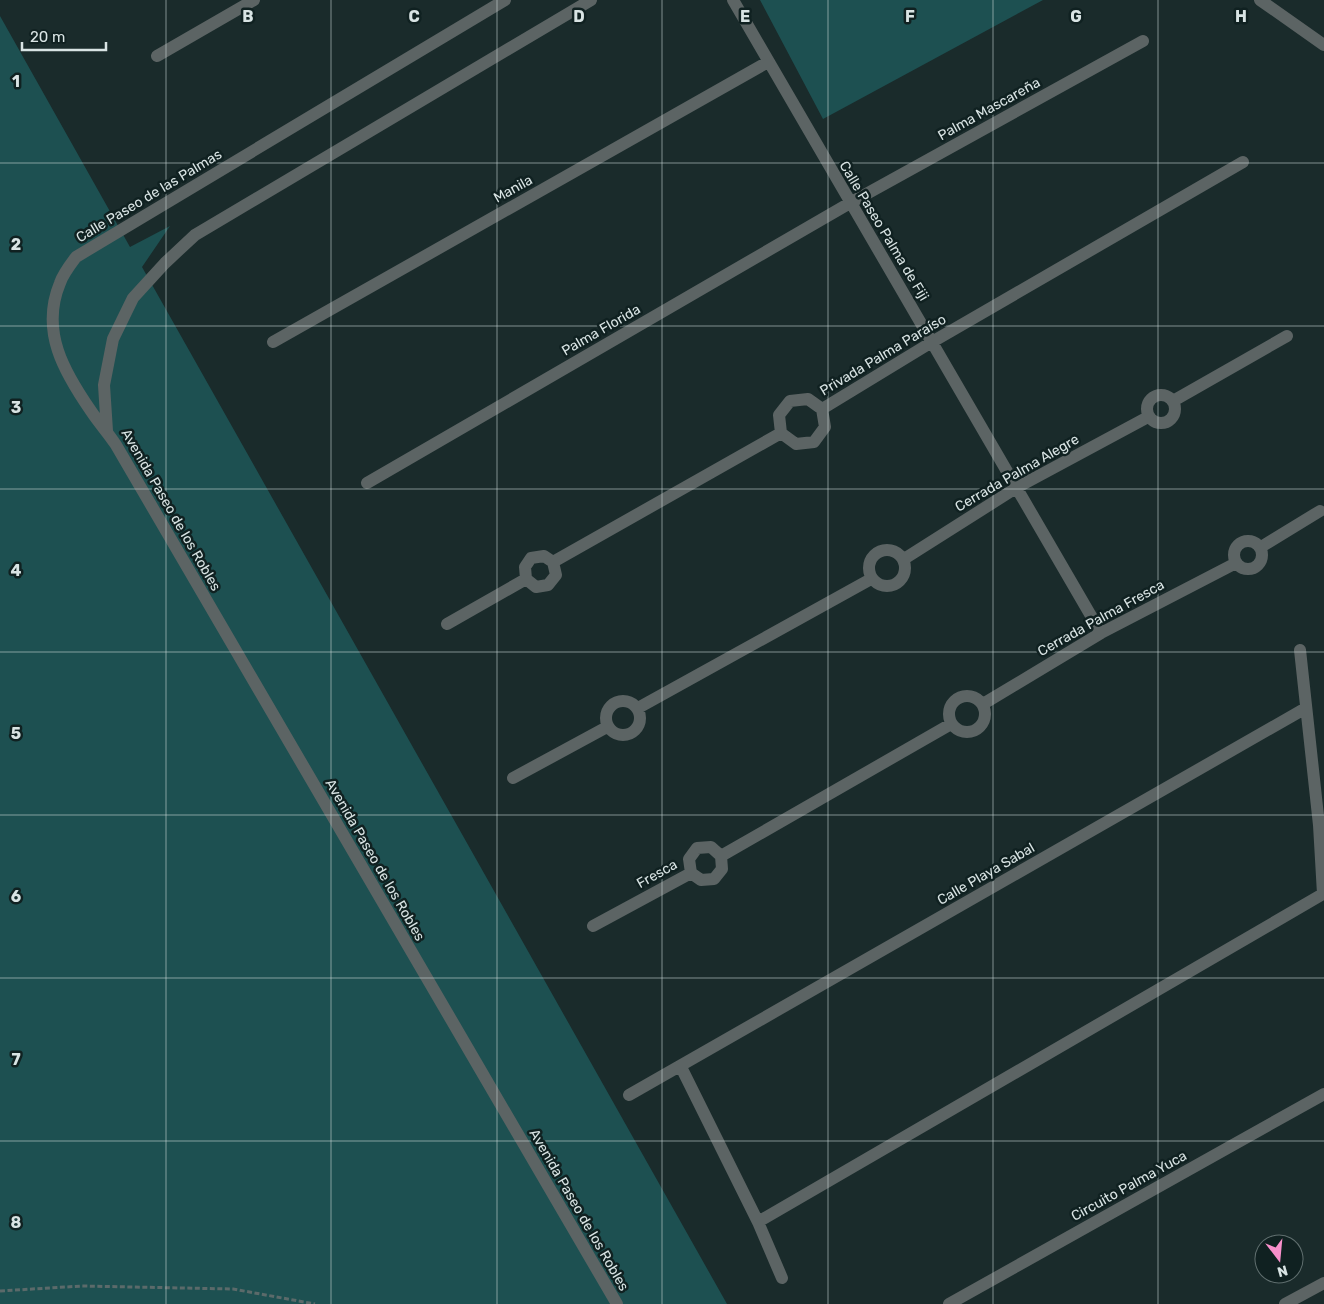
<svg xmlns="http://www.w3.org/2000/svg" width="1324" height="1304" viewBox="0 0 1324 1304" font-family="Rubik,sans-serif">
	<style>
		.green { fill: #1d5051 }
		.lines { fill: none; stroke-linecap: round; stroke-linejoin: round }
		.path { stroke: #5b6a6a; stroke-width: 3; stroke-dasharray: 5 2.5; stroke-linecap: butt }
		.minor { stroke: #5c6464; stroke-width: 12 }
		.tertiary { stroke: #5c6464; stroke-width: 12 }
		.grid { fill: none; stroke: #d9e4e4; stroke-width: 1; stroke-opacity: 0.55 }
		.labels { text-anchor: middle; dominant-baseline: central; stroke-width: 5; stroke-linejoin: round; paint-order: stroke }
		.street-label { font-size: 14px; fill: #d9e4e4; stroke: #102121 }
		.grid-label { font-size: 16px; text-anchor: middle; font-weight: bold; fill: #d9e4e4; stroke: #102121; stroke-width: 5; stroke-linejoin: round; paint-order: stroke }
	</style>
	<rect width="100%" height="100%" fill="#1a2b2b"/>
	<!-- green -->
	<path class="green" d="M760,0H1043L823,119Z
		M0,16L130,247L170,226L142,267L727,1304H0Z"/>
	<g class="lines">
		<!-- path -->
		<path class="path" d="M0,1291L82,1286L233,1289L315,1304"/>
		<!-- minor -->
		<path class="minor" d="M733,0L1101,633
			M157,56L254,0
			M273,342L768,62
			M1147 409a14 14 0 1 1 28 0a14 14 0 1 1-28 0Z
			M1173,401L1287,336
			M822,409L932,342L1243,162
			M781,433L796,444L814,442L825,427L822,409
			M781,433L779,415L790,401L808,399L822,409
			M367,483L850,203L1143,41
			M1234 555a14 14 0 1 1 28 0a14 14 0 1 1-28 0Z
			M1261,547L1320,511
			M869 568a18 18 0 1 1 36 0a18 18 0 1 1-36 0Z
			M904,559L1016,488L1148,417
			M553,562L781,433
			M526,579L536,587L548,585L556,575L553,562
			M526,579L525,567L531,558L544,556L553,562
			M447,624L526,579
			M949 714a18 18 0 1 1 36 0a18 18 0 1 1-36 0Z
			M606 718a17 17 0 1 1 34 0a17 17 0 1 1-34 0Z
			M983,704L1101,633L1236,563
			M638,708L871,579
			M513,778L607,727
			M721,856L951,724
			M691,873L689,859L697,848L711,847L721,856
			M691,873L701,880L714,879L722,869L721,856
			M593,926L691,873
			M681,1067L758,1222L782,1278
			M629,1095L1306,708
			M758,1222L1323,894L1319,825L1300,650
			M949,1304L1324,1094
			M1285,1304L1324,1283"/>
		<!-- tertiary -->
		<path class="tertiary" d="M505,0L76,257C70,265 63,274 60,283C40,331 64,372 91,411C99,423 108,433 116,445L617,1304
			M1260,0L1324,45
			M107,431L104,385L113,339L133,298L165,263L195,235L591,0"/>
	</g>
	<!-- grid -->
	<path class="grid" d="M166,0V1304M331,0V1304M497,0V1304M662,0V1304M828,0V1304M993,0V1304M1158,0V1304M0,163H1324M0,326H1324M0,489H1324M0,652H1324M0,815H1324M0,978H1324M0,1141H1324"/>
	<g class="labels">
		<!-- street labels -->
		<g class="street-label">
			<text transform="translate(989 109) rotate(-29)">Palma Mascareña</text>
			<text transform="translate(513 189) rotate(-29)">Manila</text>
			<text transform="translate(149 196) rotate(-31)">Calle Paseo de las Palmas</text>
			<text transform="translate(884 231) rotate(59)">Calle Paseo Palma de Fiji</text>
			<text transform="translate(601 330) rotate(-30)">Palma Florida</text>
			<text transform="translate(883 355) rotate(-31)">Privada Palma Paraíso</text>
			<text transform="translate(1017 473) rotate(-30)">Cerrada Palma Alegre</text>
			<text transform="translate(171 510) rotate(60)">Avenida Paseo de los Robles</text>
			<text transform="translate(1101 618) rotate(-29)">Cerrada Palma Fresca</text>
			<text transform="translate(375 860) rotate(60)">Avenida Paseo de los Robles</text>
			<text transform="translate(657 874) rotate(-29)">Fresca</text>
			<text transform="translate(986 874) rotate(-30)">Calle Playa Sabal</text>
			<text transform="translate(1129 1186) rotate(-29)">Circuito Palma Yuca</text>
			<text transform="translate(579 1210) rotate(60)">Avenida Paseo de los Robles</text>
		</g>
	</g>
	<g class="grid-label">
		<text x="248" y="22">B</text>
		<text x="414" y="22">C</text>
		<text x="579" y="22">D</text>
		<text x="745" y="22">E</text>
		<text x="910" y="22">F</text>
		<text x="1076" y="22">G</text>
		<text x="1241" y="22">H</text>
		<text x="16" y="87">1</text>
		<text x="16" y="250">2</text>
		<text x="16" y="413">3</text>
		<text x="16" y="576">4</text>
		<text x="16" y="739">5</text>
		<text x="16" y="902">6</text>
		<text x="16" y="1065">7</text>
		<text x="16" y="1228">8</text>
	</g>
	<!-- north arrow -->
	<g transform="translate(1279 1259) rotate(164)"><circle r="24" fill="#102121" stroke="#606f6f"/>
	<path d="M0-4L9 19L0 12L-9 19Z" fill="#f890cb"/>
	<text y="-8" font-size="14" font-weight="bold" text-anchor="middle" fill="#d9e4e4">N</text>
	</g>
	<!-- scale -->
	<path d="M22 42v8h84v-8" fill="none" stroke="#d9e4e4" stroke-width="2.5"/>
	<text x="30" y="42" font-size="15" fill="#d9e4e4" stroke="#102121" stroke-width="4" paint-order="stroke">20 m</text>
</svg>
